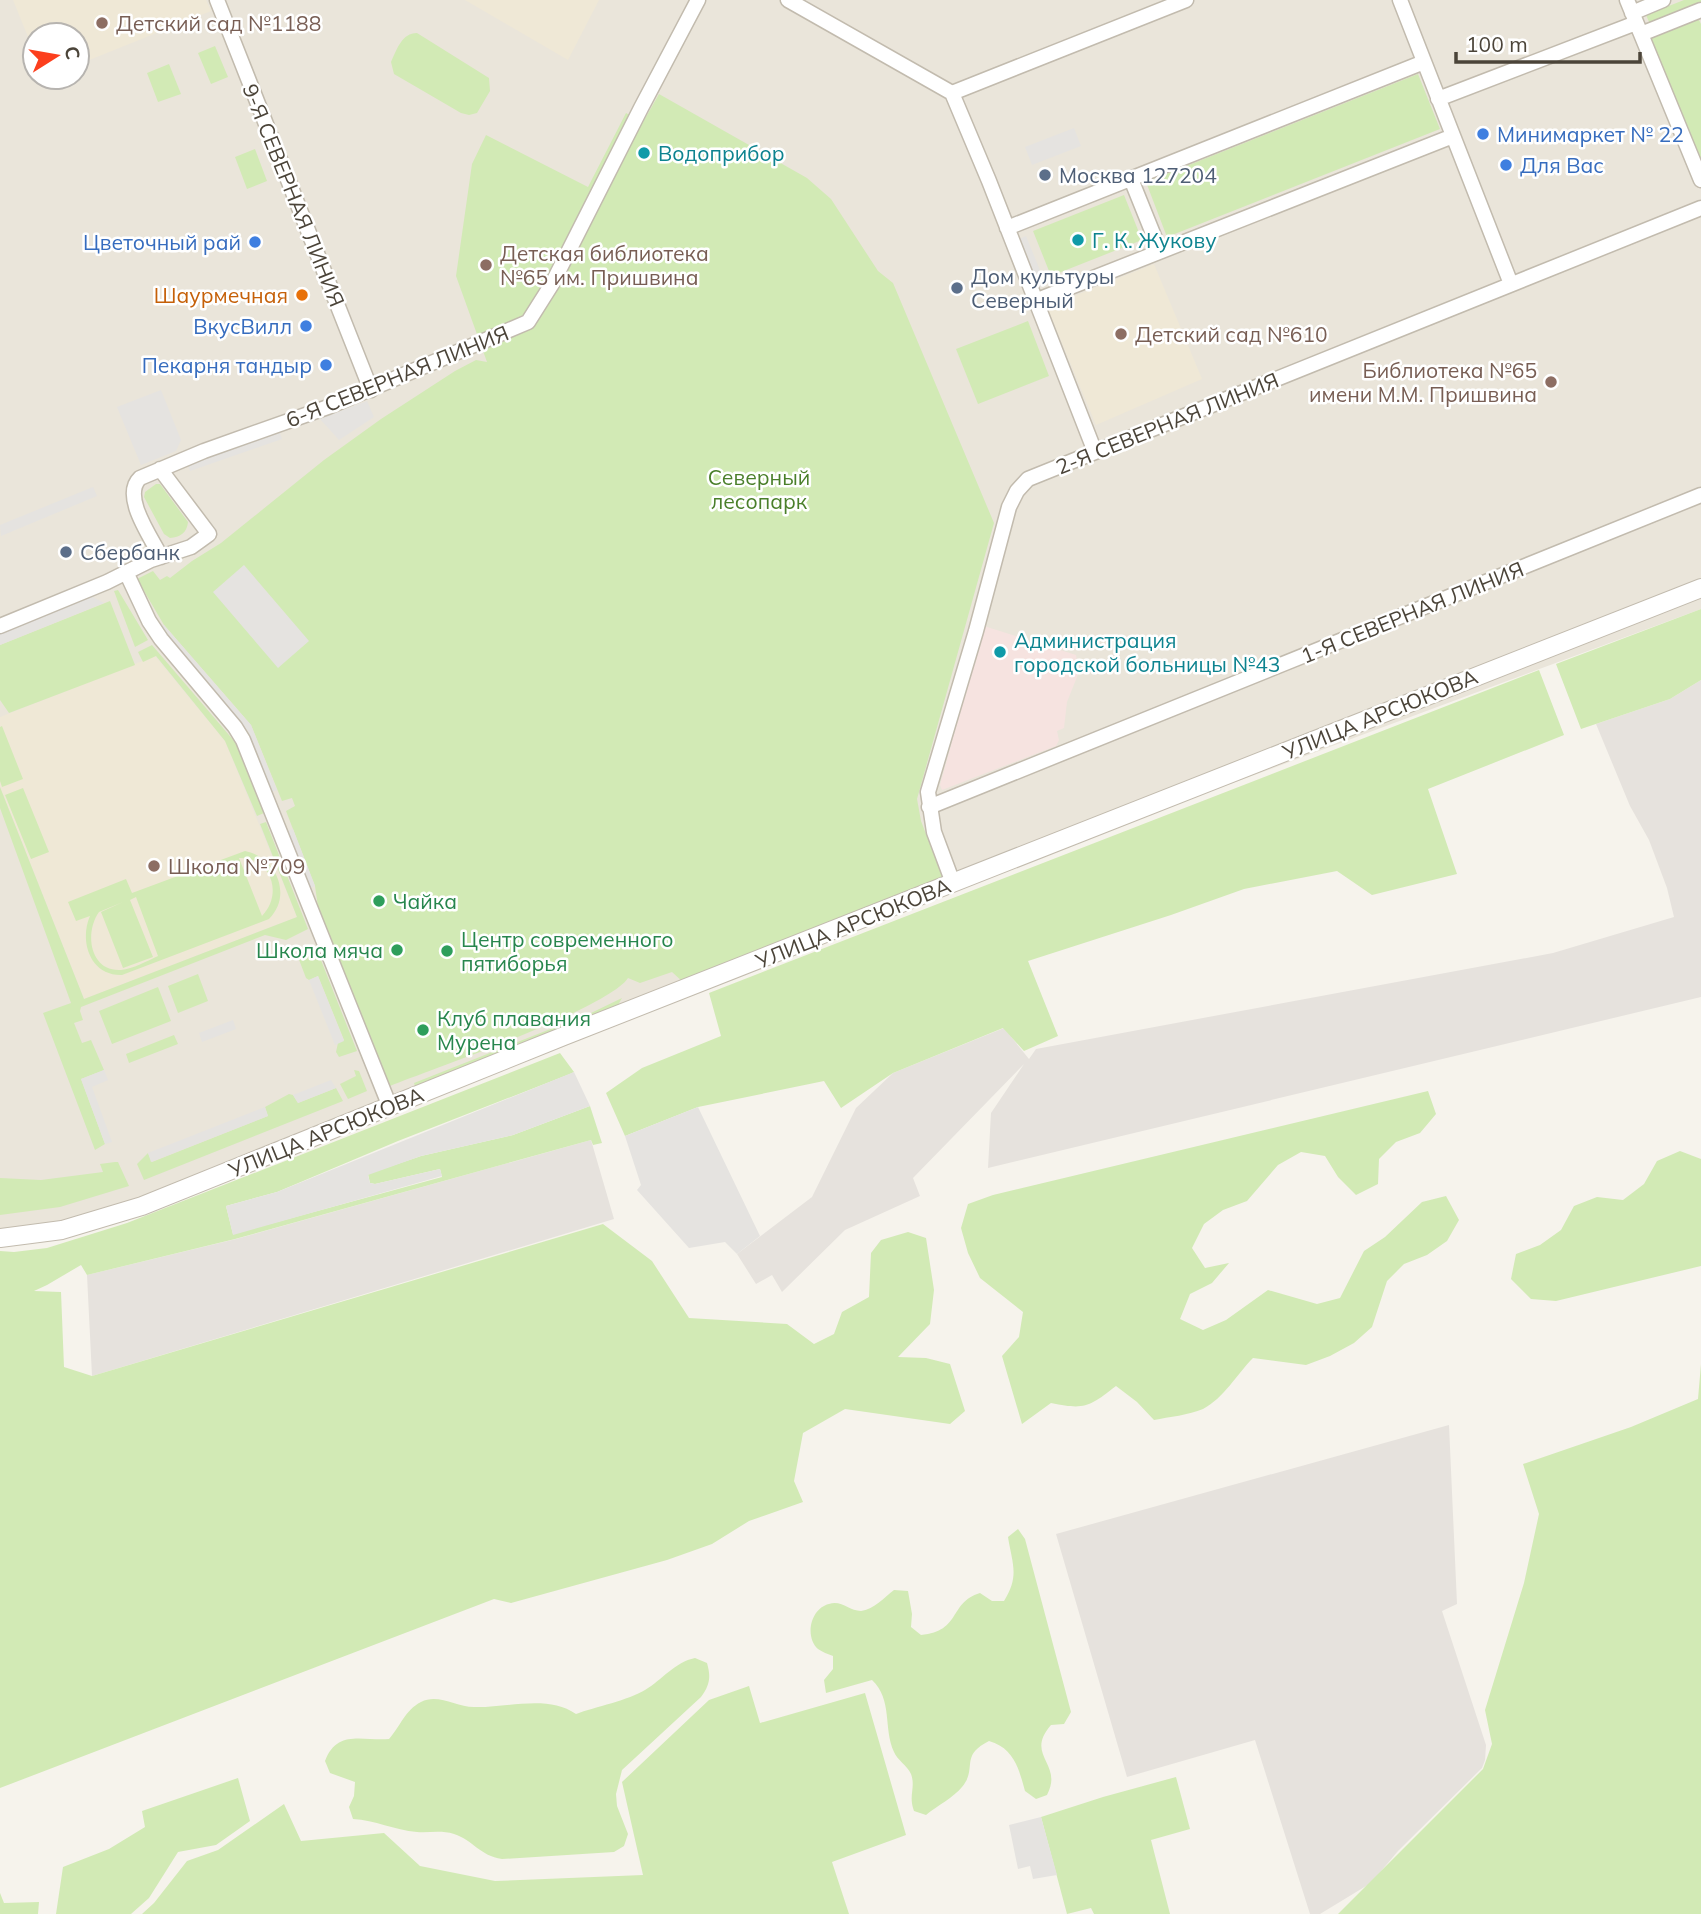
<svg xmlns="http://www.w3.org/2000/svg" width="1701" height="1914" viewBox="0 0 1701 1914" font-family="Mulish,sans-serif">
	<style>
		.residential { fill: #eae5da; fill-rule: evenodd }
		.industrial { fill: #e6e2dd }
		.education { fill: #efe8d6 }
		.medical { fill: #f6e3e0 }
		.green { fill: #d2eab5; fill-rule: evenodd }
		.parking { fill: #e5e3e0 }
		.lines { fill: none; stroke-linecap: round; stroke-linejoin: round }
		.minor-casing { stroke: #c2bbae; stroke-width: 17 }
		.tertiary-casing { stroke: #c2bbae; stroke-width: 20 }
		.minor { stroke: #fff; stroke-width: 14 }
		.tertiary { stroke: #fff; stroke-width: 18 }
		.education-dot { fill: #8d6e63; stroke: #fff; stroke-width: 2.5 }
		.shop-dot { fill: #3f7fe0; stroke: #fff; stroke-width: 2.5 }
		.culture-dot { fill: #0f9aa8; stroke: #fff; stroke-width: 2.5 }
		.service-dot { fill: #5c6f8a; stroke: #fff; stroke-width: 2.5 }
		.food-dot { fill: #e8710a; stroke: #fff; stroke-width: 2.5 }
		.leisure-dot { fill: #2e9e5b; stroke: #fff; stroke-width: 2.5 }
		.labels { text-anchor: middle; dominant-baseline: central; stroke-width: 5; stroke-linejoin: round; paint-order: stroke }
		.education-label { font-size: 21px; fill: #785e54; stroke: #fff; text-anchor: start }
		.shop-label { font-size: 21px; fill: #366cbe; stroke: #fff; text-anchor: end }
		.culture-label { font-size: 21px; fill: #0d838f; stroke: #fff; text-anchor: start }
		.service-label { font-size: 21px; fill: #4e5e75; stroke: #fff; text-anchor: start }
		.street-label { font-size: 21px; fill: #4b4439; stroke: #fff }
		.food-label { font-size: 21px; fill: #c56008; stroke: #fff; text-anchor: end }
		.park-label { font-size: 21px; fill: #4a7f2a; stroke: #fff }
		.leisure-label { font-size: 21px; fill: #27864d; stroke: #fff; text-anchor: start }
	</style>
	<rect width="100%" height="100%" fill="#f6f3ec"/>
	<!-- residential -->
	<path class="residential" d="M0,0H1701V609L401,1092L166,1189L59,1222L11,1229H0ZM35,35H77V77H35Z"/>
	<!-- industrial -->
	<path class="industrial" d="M1701,680V997L988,1168L991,1113L1024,1064L913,1178L920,1196L845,1230L782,1292L772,1275L756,1284L737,1254L812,1197L856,1108L893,1073L1004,1028L1029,1059L1036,1049L1553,953L1674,917L1667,888L1649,840L1630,806L1596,724L1670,699Z
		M591,1140L614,1219L92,1376L87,1275L236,1239Z
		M1449,1425L1457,1604L1442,1611L1486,1745L1485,1760L1482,1768L1398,1851L1371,1883L1320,1914H1310L1255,1740L1127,1777L1056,1534Z"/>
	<!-- education -->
	<path class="education" d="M13,0H206L211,11L77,65V35H35V54Z
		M465,0H599L568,60Z
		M1154,264L1202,379L1096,425L1047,307Z
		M155,656L225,741L297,917L84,999L0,787V717Z"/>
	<!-- medical -->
	<path class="medical" d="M984,626L1076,655L1079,672L1067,702L1064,728L1057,731L1059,740L1056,746L942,790L940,785Z"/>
	<!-- green -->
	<path class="green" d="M1684,0H1701V3L1650,24L1646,15Z
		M1698,18L1701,24V171L1646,37Z
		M417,33L489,78L490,91L477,113L469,115L461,113L394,74L391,62C397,49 402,33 417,33Z
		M215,46L228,77L211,84L198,53Z
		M169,64L181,94L158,102L147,73Z
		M1418,74L1440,129L1167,237L1146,182Z
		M659,94L807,178L831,199L878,271L893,283L994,523L917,799L921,821L943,878L684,983L672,972L640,983L628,978C609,1008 433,1069 390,1086L319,914L315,886L286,811L295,806L292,798L282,801L251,725L164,625L137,579L153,571L160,580L167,576L170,578L192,561L221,543L324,460L381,419L455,371L476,360L487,362L456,276L472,164L486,135L588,187L626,113L643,122Z
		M255,149L267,181L247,189L235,157Z
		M1124,195L1142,240L1051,276L1033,231Z
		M1028,321L1049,376L978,404L956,349Z
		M156,484H160L188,522C187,533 180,537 170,538L164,534L144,497L145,492Z
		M118,590L148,640L135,647L114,591Z
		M110,601L135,665L9,713L0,700V645Z
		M1701,609V680L1670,699L1581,729L1556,664Z
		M152,645L235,742L264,813L257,816L225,741L156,656L143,662L138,652Z
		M1539,670L1564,735L1428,789L1457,874L1372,895L1337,871L1244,889L1171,915L1028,961L1058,1036L1024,1051L1003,1028L893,1073L841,1108L824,1081L698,1107L625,1136L606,1093L642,1068L721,1036L709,993Z
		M2,726L23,779L2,787L0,781V727Z
		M0,787L84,999L297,917L260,824L266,822L308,929L286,940L265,935L81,1007L80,1011L83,1020L74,1023L82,1043L91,1040L104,1070L81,1079L105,1144L95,1150L43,1013L71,1003L0,808Z
		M23,788L49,852L31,859L5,795Z
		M245,851C276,857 293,895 269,919L122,975C90,976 79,941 90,916L76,921L68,902L126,879L132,893ZM239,858C272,857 283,895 262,916ZM136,897L158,956C147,961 133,969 121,970C90,972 84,933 99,912L123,902L101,912L123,968L153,957L130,900Z
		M315,945L357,1051L339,1057L336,1052L338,1043L344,1040L318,976L309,980L306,978L298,957L300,951Z
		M198,974L208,1001L178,1013L168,986Z
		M158,987L171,1021L112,1044L99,1011Z
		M622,998L618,1005L591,1016L415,1086L414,1083L591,1013Z
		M174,1035L178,1044L129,1063L126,1054Z
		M560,1053L574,1072L570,1074L398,1141L277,1192L226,1206L233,1234L442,1177L440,1169L375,1184L370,1183L368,1174L421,1156L513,1135L590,1106L602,1143L593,1145L591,1140L235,1239L87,1275L81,1265L47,1285L34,1291L61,1292L64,1367L92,1376L603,1224L652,1261L689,1318L787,1324L814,1344L834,1334L842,1312L869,1297L871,1253L881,1240L908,1232L926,1238L934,1290L930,1324L898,1357L926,1358L950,1364L965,1411L950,1424L845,1409L803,1433L794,1481L803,1502L749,1521L712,1544L667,1560L511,1603L494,1599L0,1788V1251L14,1252L47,1248L127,1223Z
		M354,1070L359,1071L367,1091L348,1099L340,1084L356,1076Z
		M336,1088L343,1101L144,1180L137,1164L148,1153L152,1162L268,1116L265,1107L289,1094L293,1095L298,1103Z
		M1428,1091L1436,1114L1420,1133L1396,1142L1379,1159L1378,1184L1356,1195L1338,1177L1325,1156L1301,1152L1278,1165L1247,1201L1223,1210L1204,1224L1192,1248L1205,1268L1229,1263L1212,1283L1190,1294L1180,1319L1203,1330L1226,1320L1268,1290L1317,1304L1340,1298L1364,1251L1385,1237L1422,1202L1446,1196L1459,1220L1447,1241L1427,1255L1404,1264L1387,1281L1372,1327L1354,1343L1330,1356L1306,1365L1253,1358C1237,1374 1224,1398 1203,1409C1189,1415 1169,1417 1154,1420L1137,1402L1116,1386C1089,1407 1085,1410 1051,1403L1022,1424L1002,1356L1019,1337L1023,1312L980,1278L968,1253L961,1228L968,1204L993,1195Z
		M1680,1151L1701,1159V1266L1556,1301L1531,1299L1511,1279L1516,1254L1540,1245L1561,1230L1574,1206L1597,1197L1623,1200L1644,1184L1657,1161Z
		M115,1162H118L129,1186L60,1207L0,1215V1178L41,1180L103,1172L100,1164Z
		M1701,1364V1914H1338L1483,1769L1492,1744L1485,1710L1524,1583L1539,1514L1523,1464L1631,1427L1698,1399Z
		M1018,1529L1025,1539L1071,1712L1064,1724L1051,1725C1024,1756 1064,1763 1047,1795L1036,1799L1025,1791C1019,1769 1014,1748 989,1741C959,1756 978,1768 962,1787C954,1797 937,1806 926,1815L914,1811C908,1795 916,1788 911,1774C907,1765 897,1760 894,1752C883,1728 893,1700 872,1680L826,1693L824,1680L833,1669V1656C828,1654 822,1652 818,1649C804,1636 811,1608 829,1604C842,1600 849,1611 861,1611C873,1610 885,1597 894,1590L908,1591L912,1614L911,1627L921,1635C962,1631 948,1603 980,1593L992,1601H1004C1020,1576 1012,1563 1008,1537Z
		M695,1658L707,1663C711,1677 710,1685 701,1697L622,1770L616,1794L617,1806L628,1834L624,1846L614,1852L502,1859C480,1856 473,1840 454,1834C441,1830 429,1833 417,1832C394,1830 375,1820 353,1819L349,1807L354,1796L355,1782L330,1773L325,1761C337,1729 362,1741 389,1739C400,1727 405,1710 421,1702C438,1693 456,1707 474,1707C507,1708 548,1694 576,1714C595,1707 629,1700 645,1690C662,1680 675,1662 695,1658Z
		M749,1686L760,1723L865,1693L906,1835L832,1862L849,1914H142L154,1903L187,1861L218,1850L284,1804L301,1841L384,1833L420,1866L495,1881L643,1875L622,1782L709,1700Z
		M1176,1777L1190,1829L1151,1840L1170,1914H1094L1091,1908L1067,1914L1041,1817L1103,1797Z
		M238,1778L250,1821L216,1845L178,1852L149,1898L131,1914H56L63,1867L109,1849L145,1827L142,1811Z
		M0,1893L4,1903L39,1902L38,1914H0Z"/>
	<!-- parking -->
	<path class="parking" d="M1074,128L1081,146L1032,165L1025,147Z
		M1026,236L1046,285L1031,291L1012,242Z
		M161,390L181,440L176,451L141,465L117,407Z
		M367,401L374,417L339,440L320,419Z
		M279,430L282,439L190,471L187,463Z
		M93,487L97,496L1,536L0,525Z
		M244,565L309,641L278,668L213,592Z
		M89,595L104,603L0,645V631Z
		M164,625L251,725L277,790L272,792L248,731L160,629Z
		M293,829L315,886L310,888L288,831Z
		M318,976L344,1041L335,1045L309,980Z
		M233,1020L236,1029L202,1042L199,1033Z
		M104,1070L108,1080L92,1087L112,1142L105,1144L81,1079Z
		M574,1072L590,1106L513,1135L421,1156L368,1175L370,1183L375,1184L440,1169L442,1176L233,1235L226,1206L277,1192Z
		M331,1080L336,1088L298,1103L293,1095Z
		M265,1107L268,1116L151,1162L148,1153Z
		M698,1107L760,1236L737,1254L725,1242L689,1248L637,1190L641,1185L625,1136Z
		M1041,1817L1057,1875L1033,1879L1030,1866L1018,1869L1009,1825Z"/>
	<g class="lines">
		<!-- minor casing -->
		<g class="minor-casing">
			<path id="minor" d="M217,0L371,390
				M788,0L952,93L989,181L1095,452
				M1400,0L1511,284
				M1627,0L1701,180
				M1632,13L1663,0
				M1641,34L1701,10
				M952,93L1186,0
				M1438,99L1636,23
				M1131,179L1160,251
				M1007,228L1424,62
				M1035,301L1453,136
				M161,557C151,537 121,496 140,478L204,451L328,407L528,322L552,284L641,108L698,0
				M126,572L149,621L161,639L235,727L243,740L390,1107
				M0,626L107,582L151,560L191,547L209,534L160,469
				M929,807L1701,495
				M953,883L934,832L928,792L976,631L1009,507L1017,491L1028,479L1701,208"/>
		</g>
		<!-- tertiary casing -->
		<g class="tertiary-casing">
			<path id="tertiary" d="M0,1238L62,1230L142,1206L564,1036L1701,588"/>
		</g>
		<!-- minor -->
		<use href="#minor" class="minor"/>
		<!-- tertiary -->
		<use href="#tertiary" class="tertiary"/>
	</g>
	<!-- markers -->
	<g class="education-dot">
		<circle cx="102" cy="23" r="7"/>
		<circle cx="486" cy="265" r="7"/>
		<circle cx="1121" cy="334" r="7"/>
		<circle cx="1551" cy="382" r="7"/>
		<circle cx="154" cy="866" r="7"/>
	</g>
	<g class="shop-dot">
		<circle cx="1483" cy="134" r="7"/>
		<circle cx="1506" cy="165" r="7"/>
		<circle cx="255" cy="242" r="7"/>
		<circle cx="306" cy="326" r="7"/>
		<circle cx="326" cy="365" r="7"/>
	</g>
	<g class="culture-dot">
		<circle cx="644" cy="153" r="7"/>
		<circle cx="1078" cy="240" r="7"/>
		<circle cx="1000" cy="652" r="7"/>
	</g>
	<g class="service-dot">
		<circle cx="1045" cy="175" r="7"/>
		<circle cx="957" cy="288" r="7"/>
		<circle cx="66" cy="552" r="7"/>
	</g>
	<circle class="food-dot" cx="302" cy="295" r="7"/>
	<g class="leisure-dot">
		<circle cx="379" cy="901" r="7"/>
		<circle cx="397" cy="950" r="7"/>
		<circle cx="447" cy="951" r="7"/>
		<circle cx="423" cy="1030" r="7"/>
	</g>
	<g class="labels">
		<!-- education labels -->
		<g class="education-label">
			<text x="116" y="23">Детский сад №1188</text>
			<text x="500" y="253">Детская библиотека<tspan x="500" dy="24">№65 им. Пришвина</tspan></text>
			<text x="1135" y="334">Детский сад №610</text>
			<text x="1537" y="370" text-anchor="end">Библиотека №65<tspan x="1537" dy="24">имени М.М. Пришвина</tspan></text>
			<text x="168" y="866">Школа №709</text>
		</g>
		<!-- shop labels -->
		<g class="shop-label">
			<text x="1497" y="134" text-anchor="start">Минимаркет № 22</text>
			<text x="1520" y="165" text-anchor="start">Для Вас</text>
			<text x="241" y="242">Цветочный рай</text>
			<text x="292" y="326">ВкусВилл</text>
			<text x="312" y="365">Пекарня тандыр</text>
		</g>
		<!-- culture labels -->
		<g class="culture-label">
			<text x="658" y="153">Водоприбор</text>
			<text x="1092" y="240">Г. К. Жукову</text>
			<text x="1014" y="640">Администрация<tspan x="1014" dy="24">городской больницы №43</tspan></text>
		</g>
		<!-- service labels -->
		<g class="service-label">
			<text x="1059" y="175">Москва 127204</text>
			<text x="971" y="276">Дом культуры<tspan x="971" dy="24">Северный</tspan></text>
			<text x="80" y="552">Сбербанк</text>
		</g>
		<!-- street labels -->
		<g class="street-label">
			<text transform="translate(294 195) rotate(68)">9-Я СЕВЕРНАЯ ЛИНИЯ</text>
			<text transform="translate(397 376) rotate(-22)">6-Я СЕВЕРНАЯ ЛИНИЯ</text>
			<text transform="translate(1167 423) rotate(-22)">2-Я СЕВЕРНАЯ ЛИНИЯ</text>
			<text transform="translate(1412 612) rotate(-22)">1-Я СЕВЕРНАЯ ЛИНИЯ</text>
			<text transform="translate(1380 714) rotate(-22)">УЛИЦА АРСЮКОВА</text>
			<text transform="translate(853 923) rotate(-22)">УЛИЦА АРСЮКОВА</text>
			<text transform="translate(326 1132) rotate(-22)">УЛИЦА АРСЮКОВА</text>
		</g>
		<!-- food labels -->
		<g class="food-label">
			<text x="288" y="295">Шаурмечная</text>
		</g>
		<!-- park labels -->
		<g class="park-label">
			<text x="759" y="477">Северный<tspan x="759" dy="24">лесопарк</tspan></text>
		</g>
		<!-- leisure labels -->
		<g class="leisure-label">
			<text x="393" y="901">Чайка</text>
			<text x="461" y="939">Центр современного<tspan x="461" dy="24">пятиборья</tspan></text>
			<text x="383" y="950" text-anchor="end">Школа мяча</text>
			<text x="437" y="1018">Клуб плавания<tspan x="437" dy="24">Мурена</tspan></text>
		</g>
	</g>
	<!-- north arrow -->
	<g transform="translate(56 56) rotate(79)"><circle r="33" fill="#ffffff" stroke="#b7b4b0" stroke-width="2"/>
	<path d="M0-5L12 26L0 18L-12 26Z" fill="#fc3f1d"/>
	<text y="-10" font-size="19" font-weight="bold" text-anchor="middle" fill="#4b4439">С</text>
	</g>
	<!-- scale -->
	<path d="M1456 52v10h184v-10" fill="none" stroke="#4b4439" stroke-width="3.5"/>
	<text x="1466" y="52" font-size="21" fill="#4b4439" stroke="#ffffff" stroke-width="5" paint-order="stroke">100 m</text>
</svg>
